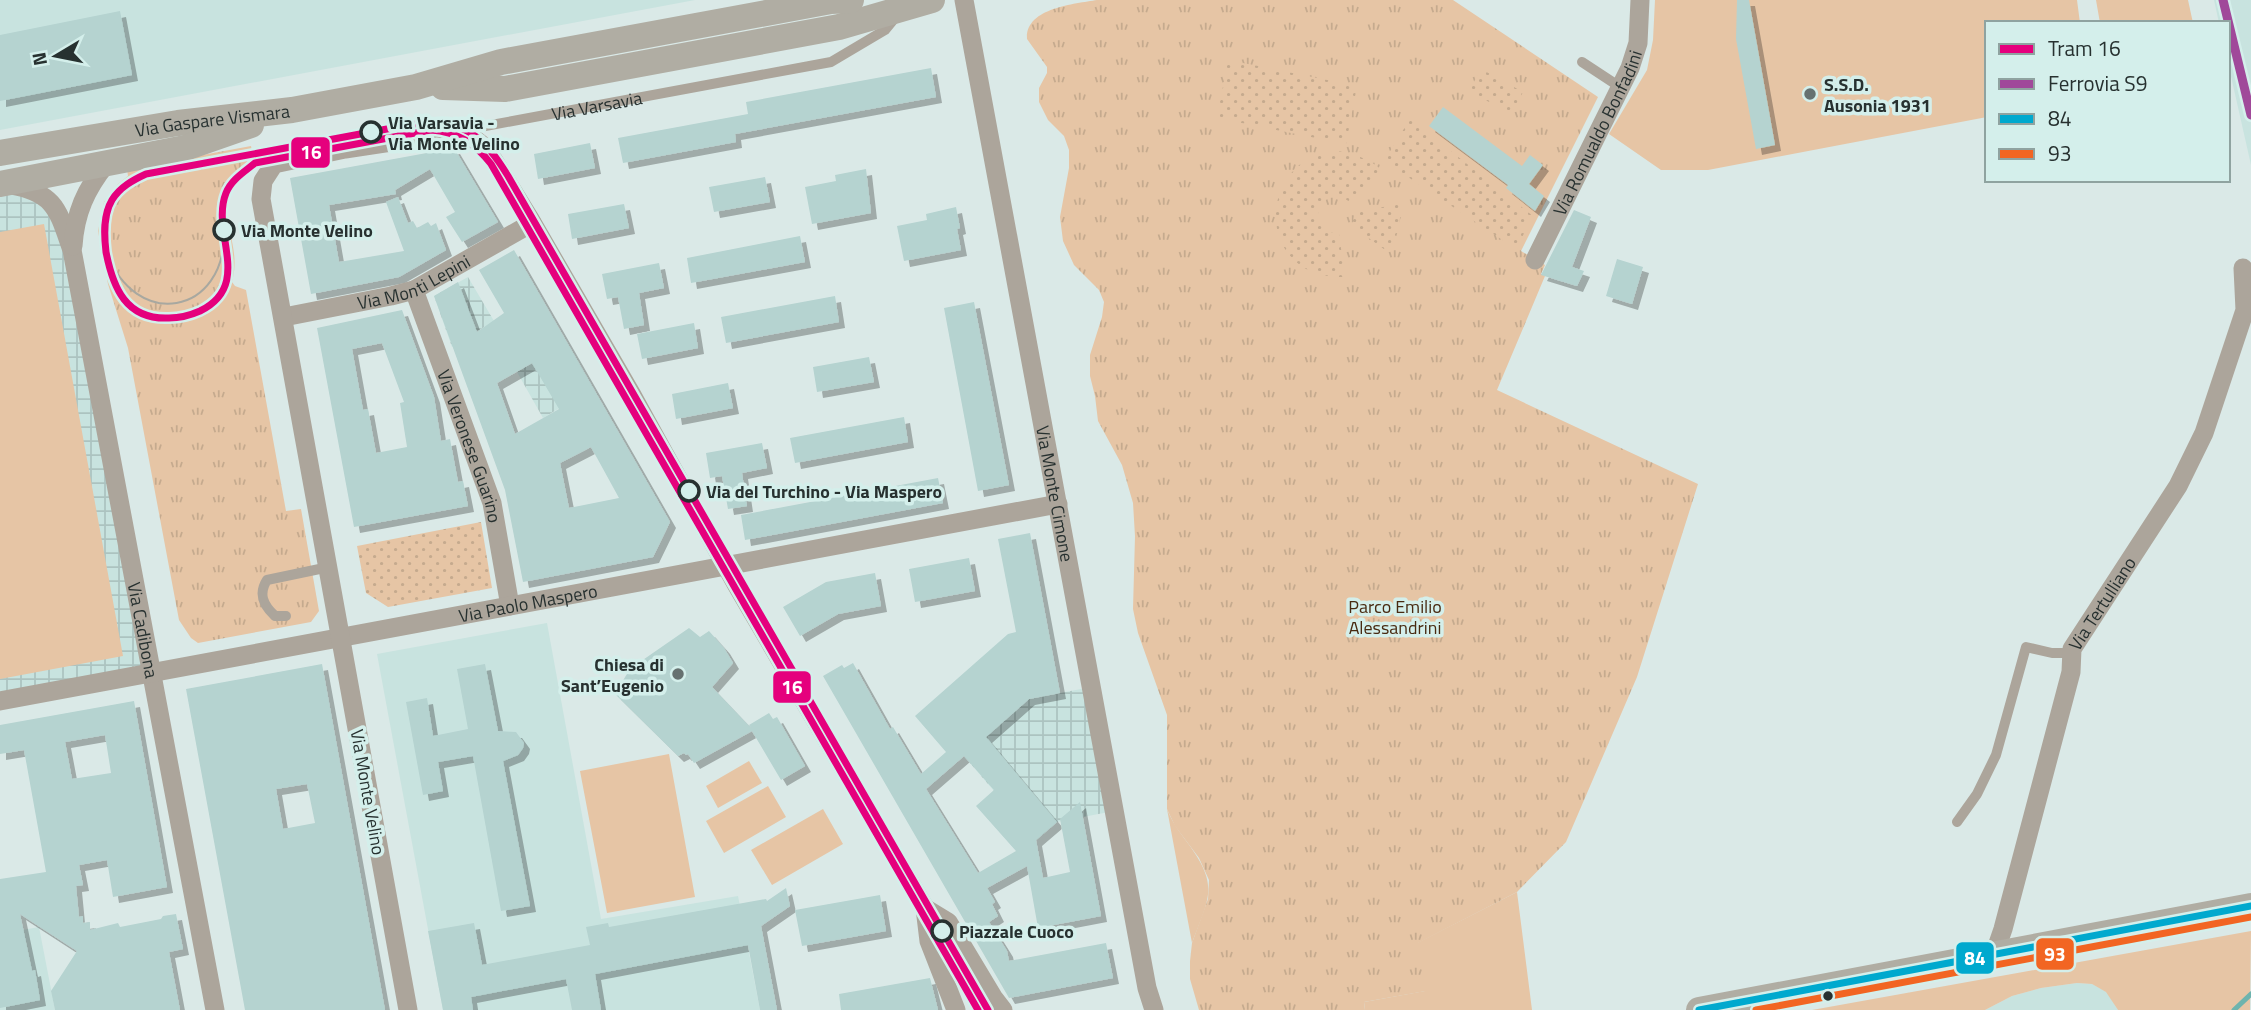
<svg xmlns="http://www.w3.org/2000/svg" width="2251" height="1010" viewBox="0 0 2251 1010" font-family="'Titillium Web',sans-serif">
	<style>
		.built { fill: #c8e3df }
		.industrial { fill: url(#industrial-grid) }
		.grass { fill: #e6c5a5 }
		.park { fill: url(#park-tufts) }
		.garden { fill: url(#garden-dots) }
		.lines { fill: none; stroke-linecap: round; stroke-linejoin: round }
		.stream { stroke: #6db4ae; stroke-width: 5 }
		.building { fill: #b5d3d0; fill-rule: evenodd; filter: url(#shadow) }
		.lane { stroke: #aca59b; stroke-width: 10 }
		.street { stroke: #aca59b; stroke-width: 19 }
		.secondary { stroke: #b0ada3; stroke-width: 26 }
		.tram { stroke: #a8a8a0; stroke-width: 2 }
		.bus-1-casing { stroke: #d4efeb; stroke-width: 12 }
		.bus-2-casing { stroke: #d4efeb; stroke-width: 12 }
		.bus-1 { stroke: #00a9ce; stroke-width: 7 }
		.bus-2 { stroke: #f26522; stroke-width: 7 }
		.rail-1-casing { stroke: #d4efeb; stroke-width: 14 }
		.rail-1 { stroke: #a0499a; stroke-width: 9 }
		.tram-1-casing { stroke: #d4efeb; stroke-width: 12 }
		.tram-1 { stroke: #e5007d; stroke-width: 7 }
		.poi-dot { fill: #667170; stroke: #d4efeb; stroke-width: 2.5 }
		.stop-dot { fill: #d4efeb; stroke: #273130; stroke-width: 3.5 }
		.bus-dot { fill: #273130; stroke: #d4efeb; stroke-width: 2.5 }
		.labels { text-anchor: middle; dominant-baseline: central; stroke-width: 7; stroke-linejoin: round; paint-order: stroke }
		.poi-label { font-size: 18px; font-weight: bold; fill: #273130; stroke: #d4efeb; text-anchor: start }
		.street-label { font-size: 18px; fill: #273130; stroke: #d4efeb }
		.stop-label { font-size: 18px; font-weight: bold; fill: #273130; stroke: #d4efeb; text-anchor: start }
		.park-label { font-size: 18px; fill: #482a11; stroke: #d4efeb }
		.line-badge { stroke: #d4efeb; stroke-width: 2.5 }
		.badge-label { font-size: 19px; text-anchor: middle; font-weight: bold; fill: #fff }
	</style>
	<defs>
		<pattern id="industrial-grid" width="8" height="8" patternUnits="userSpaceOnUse" patternTransform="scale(1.75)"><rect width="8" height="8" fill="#c8e3df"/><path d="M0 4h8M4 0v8" fill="none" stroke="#acc3c0"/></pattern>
		<pattern id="park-tufts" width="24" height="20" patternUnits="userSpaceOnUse" patternTransform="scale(1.75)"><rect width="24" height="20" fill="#e6c5a5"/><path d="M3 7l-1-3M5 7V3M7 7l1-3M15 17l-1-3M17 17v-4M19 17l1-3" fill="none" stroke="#c5aa8e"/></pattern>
		<pattern id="garden-dots" width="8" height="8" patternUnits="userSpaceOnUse" patternTransform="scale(1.75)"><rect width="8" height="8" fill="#e6c5a5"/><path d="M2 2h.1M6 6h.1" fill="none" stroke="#c5aa8e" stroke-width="1.8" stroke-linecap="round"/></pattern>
		<filter id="shadow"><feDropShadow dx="6" dy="6" stdDeviation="0" flood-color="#0004"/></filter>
	</defs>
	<rect width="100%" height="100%" fill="#dae9e7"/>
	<!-- built -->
	<path class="built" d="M0,0H695L0,130Z
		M2214,0H2251V165L2228,63V23H2219Z
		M547,623L601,919L738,896L760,1010H443L377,654Z
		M39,927L55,1010H0V934Z
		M2077,983L2092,984L2107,992L2118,1010H1985L2012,996L2041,988Z"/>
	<!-- industrial -->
	<path class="industrial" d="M0,187L28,191L58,220L150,672L0,699Z
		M468,277L494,321L452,347L434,296Z
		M567,343L593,388L543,418L517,372Z
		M1086,688L1109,812L1057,822L1036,840L964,756L1029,699Z"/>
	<!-- grass -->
	<path class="grass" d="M1655,0H2077L2080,23H1987V117L1708,170H1661L1609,134L1647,70L1653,40Z
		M2096,0H2188L2193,23H2100Z
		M44,224L123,656L0,679V232Z
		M669,754L695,897L607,913L580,771Z
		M749,761L762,783L718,808L706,786Z
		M768,786L786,817L724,853L706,821Z
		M823,809L843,844L772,885L751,850Z
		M1167,809C1172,822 1179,831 1187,842C1219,885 1210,896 1192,943Z
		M1517,892L1532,1010H1365L1364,1002L1425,991L1417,943Z
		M2251,931L2250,1010H2118L2106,992L2092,984L2077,983L2041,988L2012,996L1985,1010H1812Z"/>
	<!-- park -->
	<path class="park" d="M1097,0H1453L1598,97L1521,251L1545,265L1541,274L1545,276L1497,390L1698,484L1637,677L1566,842L1517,892L1418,943L1426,991L1364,1002L1365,1010H1199L1190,979V961L1192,943L1208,899L1209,880L1199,858L1175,826L1167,809V715L1138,633L1133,609L1135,536L1133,503L1122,465L1098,421L1095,396L1090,376V355L1102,317L1104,302L1099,290L1074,265L1063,241L1060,217L1069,168V150L1064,136L1048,120L1039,102V88L1047,73V67L1027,39C1025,8 1074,4 1097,0Z
		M251,146L255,168C201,209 245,233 232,282L235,286L246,290L286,511L301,509L319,611L311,622L198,643L191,638L179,620L128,348L108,284L98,231L104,202L118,184L128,176L127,169Z"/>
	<!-- garden -->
	<path class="garden" d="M1228,60L1357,86L1346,144L1217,118Z
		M1481,69L1523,92L1511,114L1469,91Z
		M1410,119L1533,216L1516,249L1384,161Z
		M1338,151C1357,155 1371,159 1385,173L1351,203C1322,178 1300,232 1339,234L1345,277C1332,277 1320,276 1308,270C1260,245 1268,173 1317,155C1323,153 1331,152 1338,151Z
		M1400,204C1401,222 1399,236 1388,252L1352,226L1355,212Z
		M481,522L492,588L388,607L366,593L357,546Z"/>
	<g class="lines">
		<!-- stream -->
		<path class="stream" d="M2234,1010L2251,994"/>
	</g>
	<!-- building -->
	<path class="building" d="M1737,0H1749L1775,145L1756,149L1736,39Z
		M120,11L132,75L0,101V35Z
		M931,68L936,97L735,134L736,142L623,163L618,138L748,114L746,102Z
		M1443,107L1522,166L1530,155L1543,165L1529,184L1544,196L1535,211L1506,188L1508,185L1429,126Z
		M590,143L595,168L538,179L534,154Z
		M454,148L498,222L462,242L446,217L455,212L430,169L395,190L396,194L329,205L339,262L404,251L386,202L398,197L408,223L413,221L417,228L428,222L431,226L436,223L446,250L399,277L311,294L290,178Z
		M866,169L871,213L812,224L805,187L836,181L835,175Z
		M765,177L770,202L714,212L709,187Z
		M624,204L629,228L572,239L568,214Z
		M956,207L960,228L957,229L961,250L904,261L897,226L927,220L926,214Z
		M1574,210L1591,217L1572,267L1584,271L1577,286L1541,275Z
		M800,236L805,262L691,283L687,258Z
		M514,250L670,522L653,557L523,582L505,490L434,296L458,282L477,332L504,313L479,270ZM532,363L559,409L515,434L497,383ZM591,447L619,498L569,508L560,463Z
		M1617,259L1643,267L1632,304L1606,296Z
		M659,263L664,288L639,293L644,325L624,329L618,297L607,299L602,274Z
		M835,296L839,322L726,343L721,317Z
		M974,302L1009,485L978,491L944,308Z
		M402,310L434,397L441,441L450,439L458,482L463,481L468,506L354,527L317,328ZM382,343L404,402L400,403L407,447L376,453L368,409L363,410L352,349Z
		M694,323L698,348L642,359L637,334Z
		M869,357L874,382L817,392L813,367Z
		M728,383L733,408L676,419L672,394Z
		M904,417L908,442L795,463L790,438Z
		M762,443L767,468L742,473L747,506L728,509L722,476L710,478L706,453Z
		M938,478L943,503L745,540L741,515Z
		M1030,533L1060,693L1029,699L986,737L1057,822L1036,840L1043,878L1070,872L1060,819L1080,802L1101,916L1038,928L1027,866L987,888L995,902L992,904L998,916L989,922L1007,951L1009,961L1106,943L1113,978L1009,998L823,676L842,665L844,668L853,663L890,729L893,727L921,774L946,752L915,716L1008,634L1016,632L998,539ZM964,756L994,790L976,806L1016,851L978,873L926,789Z
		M969,558L975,591L915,602L909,569Z
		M875,573L881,606L838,614L800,636L783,607L826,582Z
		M689,628L700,637L709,631L724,648L733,663L712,687L751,728L749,725L769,713L773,719L777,717L805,766L781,780L752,731L694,763L688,754L686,755L684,753L678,756L615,694L634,662L637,664Z
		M322,664L385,1010H245L186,689ZM307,784L315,823L283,829L276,789Z
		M485,664L498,731L516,732L524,743L523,748L518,755L503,761L530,906L501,911L473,756L438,762L443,791L423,795L406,702L427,698L433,736L468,729L457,669Z
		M134,701L167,887L113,897L107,860L79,865L83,885L76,886L79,917L83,916V923L90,922V930L118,923L120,927L161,919L163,916L176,914L183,949L169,952L180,1010H55L51,991L77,951L20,914L32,971L35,970L40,1000L0,1008V879L46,872L24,750L0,754V725ZM105,735L111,773L72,779L65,742Z
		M786,888L790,906L761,926L777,1010H760L748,945L595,974L601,1010H572L566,979L471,997L473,1010H443L428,931L474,923L482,965L590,945L586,927L608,923L609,927L766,899L767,901Z
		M880,895L886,931L802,946L795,910Z
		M930,978L938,1010H841L839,994Z"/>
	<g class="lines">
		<!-- lane -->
		<g class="lane">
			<path d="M1582,62L1620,87"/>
			<path id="s1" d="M464,130L831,62L885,30L894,19"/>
			<path d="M286,616H275C263,605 258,594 267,580L329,567"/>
			<path d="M1957,822L1977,794L1996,755L2026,647L2052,653H2071"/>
		</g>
		<!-- street -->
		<g class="street">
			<path id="s2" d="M964,0L1147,988L1154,1010"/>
			<path id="s3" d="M11,185C56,193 58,211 72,250L215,1010"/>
			<path d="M73,246C75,213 86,189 106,164"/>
			<path id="s4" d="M1535,260L1630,68L1638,43L1640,0"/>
			<path id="s5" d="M414,290L492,503L510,606"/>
			<path id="s6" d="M284,317L391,296L414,290L532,223"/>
			<path id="s7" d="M0,701L1058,504"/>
			<path d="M925,908L948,922L993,997L1003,1010"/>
			<path id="s8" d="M1994,955L2003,929L2071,672L2072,649L2178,486L2204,433L2245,310L2243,268"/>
			<path d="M408,1010L261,199L263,181L274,164L345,149L464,131L486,148L530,219L632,395L736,584L925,908L929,941L956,1010"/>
		</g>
		<!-- secondary -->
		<g class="secondary">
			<path d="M443,87L505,89L839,27L932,0"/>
			<path id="s9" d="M0,153L178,123L292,110L416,87L501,62L831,1L851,0"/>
			<path d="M0,184L185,148L251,125"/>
			<path d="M1699,1010L2251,906"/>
		</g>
		<!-- tram -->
		<path class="tram" d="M106,250C134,332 227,316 224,230"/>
		<!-- bus-1 casing -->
		<g class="bus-1-casing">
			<path id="bus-1" d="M1699,1010L2251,906"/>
		</g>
		<!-- bus-2 casing -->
		<g class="bus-2-casing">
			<path id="bus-2" d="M1756,1010L2251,917"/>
		</g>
		<!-- bus-1 -->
		<use href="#bus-1" class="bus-1"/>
		<!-- bus-2 -->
		<use href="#bus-2" class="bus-2"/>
		<!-- rail-1 casing -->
		<g class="rail-1-casing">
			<path id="rail-1" d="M2223,0L2251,115"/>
		</g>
		<!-- rail-1 -->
		<use href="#rail-1" class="rail-1"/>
		<!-- tram-1 casing -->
		<g class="tram-1-casing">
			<path id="tram-1" d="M978,1010L491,164C475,143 457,132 431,130L255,163C244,172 231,180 226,193C210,233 254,284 200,311C191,315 179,318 169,318C126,320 113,288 106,252C104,235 103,215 112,200C120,187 133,180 146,174L419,123C467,121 484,137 508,176L988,1010"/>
		</g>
		<!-- tram-1 -->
		<use href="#tram-1" class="tram-1"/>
	</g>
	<!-- markers -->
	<g class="poi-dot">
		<circle cx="1810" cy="94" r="7"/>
		<circle cx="678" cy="674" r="7"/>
	</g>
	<g class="stop-dot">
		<circle cx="371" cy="132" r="10"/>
		<circle cx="224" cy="230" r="10"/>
		<circle cx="689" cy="491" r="10"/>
		<circle cx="942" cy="931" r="10"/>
	</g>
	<circle class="bus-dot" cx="1828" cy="996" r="6"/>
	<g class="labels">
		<!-- poi labels -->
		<g class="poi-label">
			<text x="1824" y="84">S.S.D.<tspan x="1824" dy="21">Ausonia 1931</tspan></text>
			<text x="664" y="664" text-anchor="end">Chiesa di<tspan x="664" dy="21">Sant’Eugenio</tspan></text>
		</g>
		<!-- street labels -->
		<g class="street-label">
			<text stroke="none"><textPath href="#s1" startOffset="135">Via Varsavia</textPath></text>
			<text stroke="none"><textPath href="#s9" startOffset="215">Via Gaspare Vismara</textPath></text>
			<text stroke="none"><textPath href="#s4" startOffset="142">Via Romualdo Bonfadini</textPath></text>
			<text stroke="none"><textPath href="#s6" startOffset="135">Via Monti Lepini</textPath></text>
			<text stroke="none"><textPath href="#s5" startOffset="166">Via Veronese Guarino</textPath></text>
			<text stroke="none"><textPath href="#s2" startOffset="502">Via Monte Cimone</textPath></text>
			<text stroke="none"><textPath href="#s7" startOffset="537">Via Paolo Maspero</textPath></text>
			<text stroke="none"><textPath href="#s8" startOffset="371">Via Tertulliano</textPath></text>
			<text stroke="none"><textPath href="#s3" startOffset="483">Via Cadibona</textPath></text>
			<text transform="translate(368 792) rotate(80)">Via Monte Velino</text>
		</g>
		<!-- stop labels -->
		<g class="stop-label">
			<text x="388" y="122">Via Varsavia -<tspan x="388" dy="21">Via Monte Velino</tspan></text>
			<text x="241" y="230">Via Monte Velino</text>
			<text x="706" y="491">Via del Turchino - Via Maspero</text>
			<text x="959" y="931">Piazzale Cuoco</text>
		</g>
		<!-- park labels -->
		<g class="park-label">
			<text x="1395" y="606">Parco Emilio<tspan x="1395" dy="21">Alessandrini</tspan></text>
		</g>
	</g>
	<g class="line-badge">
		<rect x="290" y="136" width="41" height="33" rx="7" fill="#e5007d"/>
		<rect x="772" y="670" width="40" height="34" rx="7" fill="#e5007d"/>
		<rect x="2035" y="937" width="40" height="34" rx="7" fill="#f26522"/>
		<rect x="1955" y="941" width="40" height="34" rx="7" fill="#00a9ce"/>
	</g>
	<g class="badge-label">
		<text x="311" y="159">16</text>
		<text x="792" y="694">16</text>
		<text x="2055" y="961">93</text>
		<text x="1975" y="965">84</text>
	</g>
	<!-- legend -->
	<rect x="1985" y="21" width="245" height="161" fill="#d4efeb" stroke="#8fa3a0" stroke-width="2"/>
	<rect x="1999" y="44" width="35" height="10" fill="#e5007d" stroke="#8fa3a0" stroke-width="2"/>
	<text x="2048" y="56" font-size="21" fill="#273130">Tram 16</text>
	<rect x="1999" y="79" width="35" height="10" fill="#a0499a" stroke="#8fa3a0" stroke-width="2"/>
	<text x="2048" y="91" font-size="21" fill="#273130">Ferrovia S9</text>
	<rect x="1999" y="114" width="35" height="10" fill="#00a9ce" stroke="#8fa3a0" stroke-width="2"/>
	<text x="2048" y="126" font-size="21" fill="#273130">84</text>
	<rect x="1999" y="149" width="35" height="10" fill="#f26522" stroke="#8fa3a0" stroke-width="2"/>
	<text x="2048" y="161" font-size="21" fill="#273130">93</text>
	<!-- north arrow -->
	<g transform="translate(56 56) rotate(260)" stroke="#d4efeb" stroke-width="5" paint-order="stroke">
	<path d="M0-5L12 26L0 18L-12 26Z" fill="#273130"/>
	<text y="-10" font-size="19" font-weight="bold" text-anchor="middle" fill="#273130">N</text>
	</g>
</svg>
